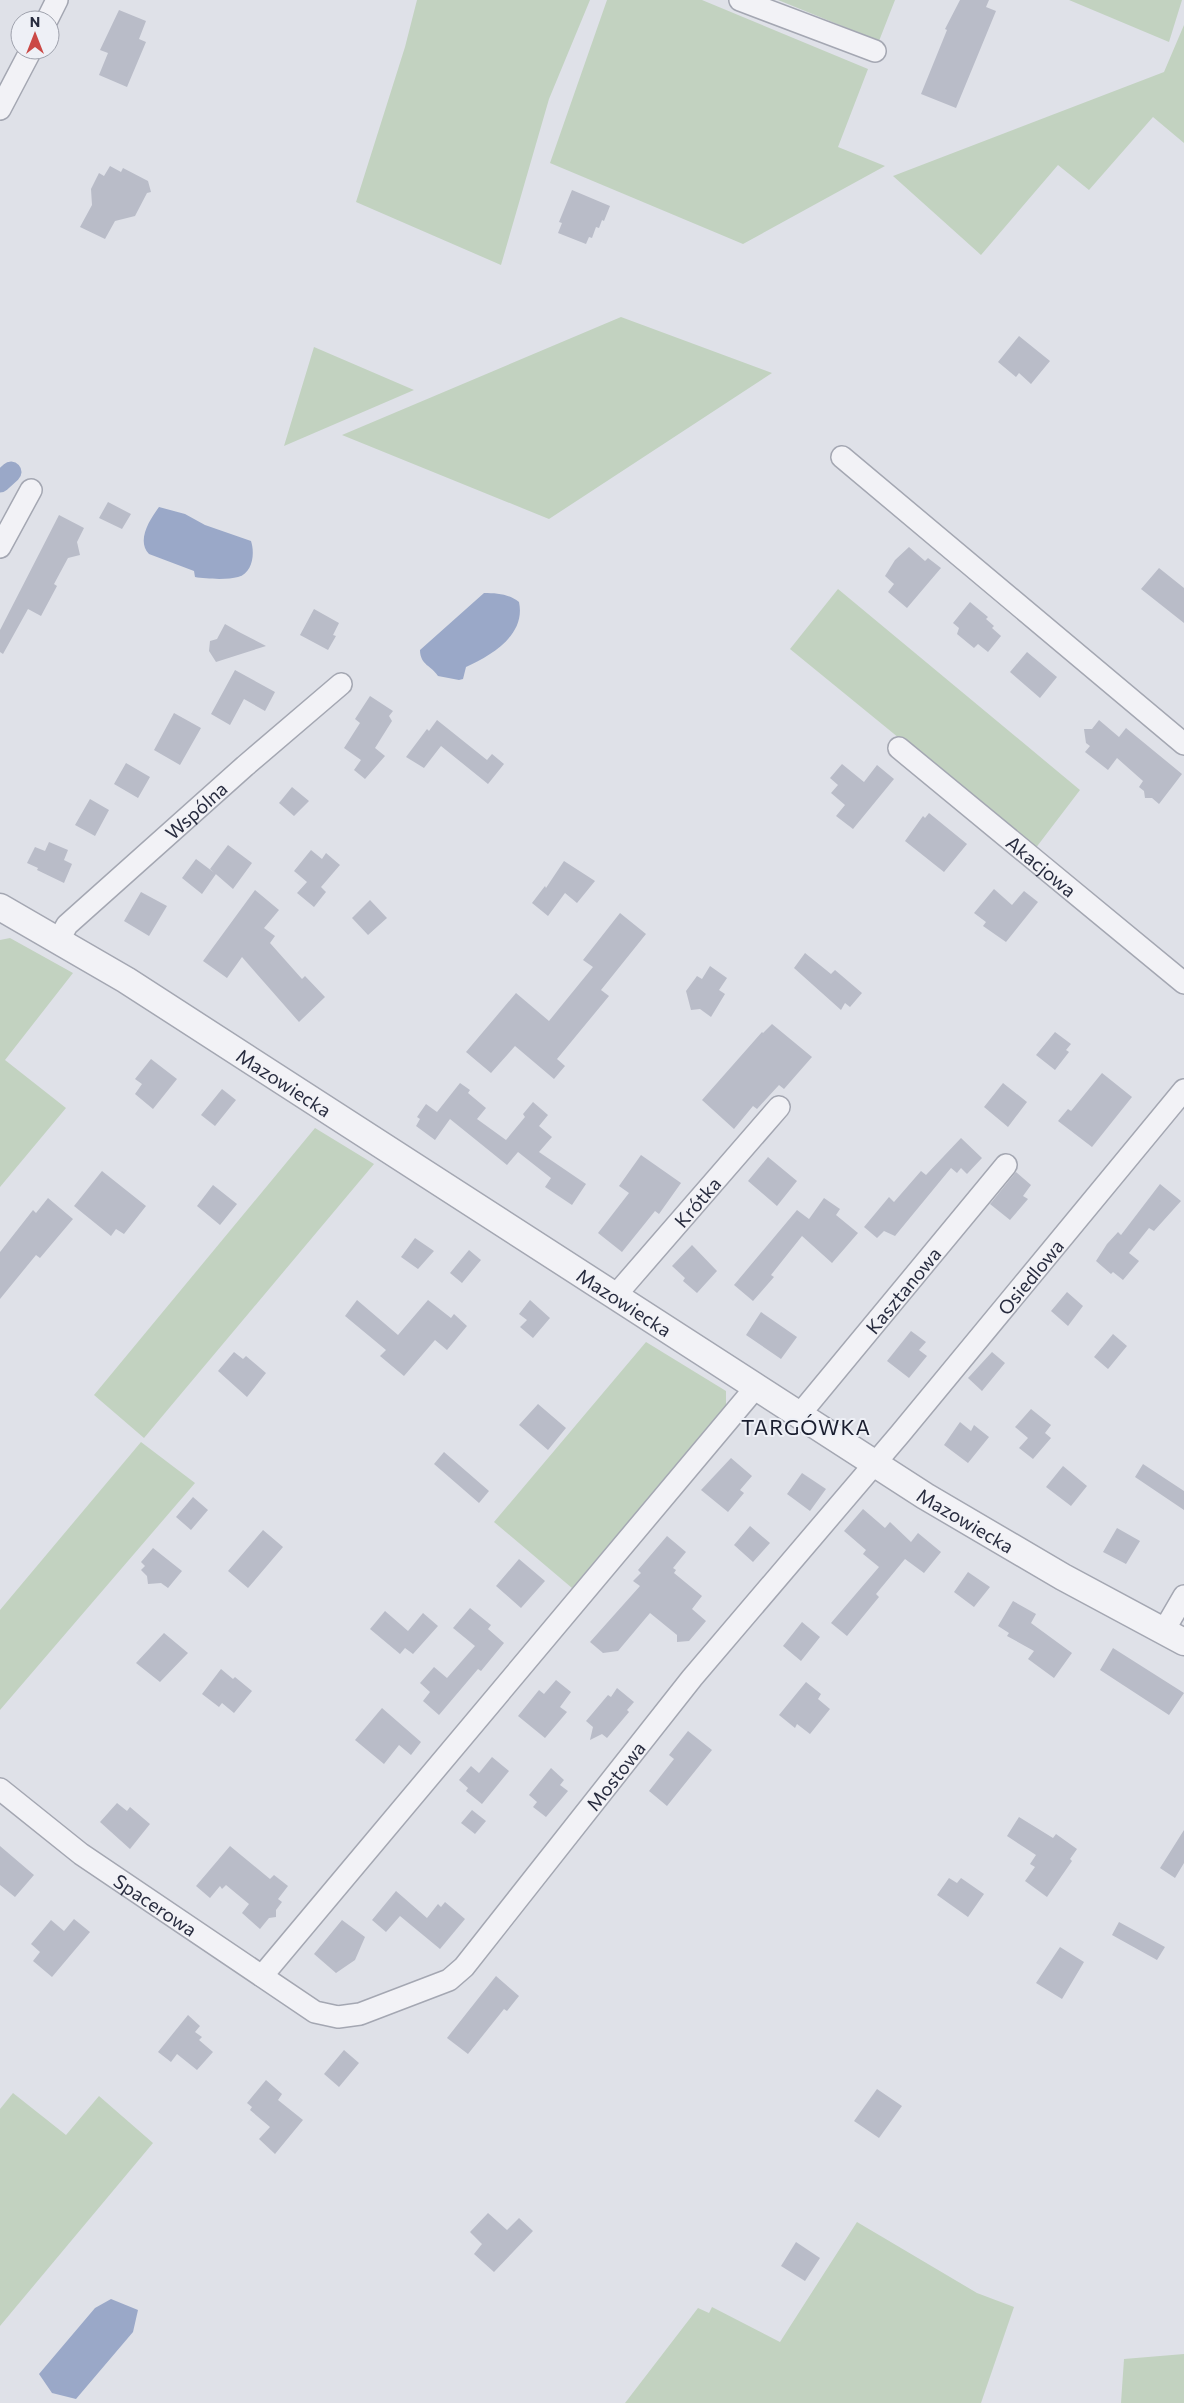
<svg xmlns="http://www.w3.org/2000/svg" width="1184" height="2403" viewBox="0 0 1184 2403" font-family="Commissioner,sans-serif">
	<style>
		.green { fill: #c2d2c0 }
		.water { fill: #9aa8c8 }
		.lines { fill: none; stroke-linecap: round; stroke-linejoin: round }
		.canal { stroke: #9aa8c8; stroke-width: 21 }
		.building { fill: #b9bcc8 }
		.minor-casing { stroke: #a4a7b2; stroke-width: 24 }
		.tertiary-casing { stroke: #a4a7b2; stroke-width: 29 }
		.minor { stroke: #f2f2f6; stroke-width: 21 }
		.tertiary { stroke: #f2f2f6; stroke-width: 26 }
		.labels { text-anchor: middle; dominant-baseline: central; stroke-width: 4; stroke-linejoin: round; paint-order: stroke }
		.street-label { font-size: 19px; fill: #282c3f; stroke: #eef0f6 }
		.quarter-label { font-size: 21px; letter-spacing: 1px; fill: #1a1e2f; stroke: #eef0f6 }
	</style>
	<rect width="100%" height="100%" fill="#dfe1e8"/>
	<!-- green -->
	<path class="green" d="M417,0H590L549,99L501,265L356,202L405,47Z
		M607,0H702L868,69L838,147L885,166L743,244L550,163Z
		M778,0H895L879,41Z
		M1069,0H1182L1169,42Z
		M1184,25V143L1153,117L1089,190L1058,165L981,255L893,176L1164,72Z
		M621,317L772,373L549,519L342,435Z
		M314,347L414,390L284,446Z
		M838,589L1080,790L1035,849L790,649Z
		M10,938L73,973L5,1060L66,1108L0,1187V940Z
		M315,1128L374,1164L144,1438L94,1395Z
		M646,1342L726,1391V1412L572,1588L494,1522Z
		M141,1442L195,1483L0,1710V1610Z
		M13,2093L66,2135L99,2096L153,2143L0,2326V2109Z
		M857,2222L977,2293L1014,2307L981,2403H625L698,2308L709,2313L712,2307L780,2342Z
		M1184,2354V2403H1121L1124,2359Z"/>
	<!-- water -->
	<path class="water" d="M159,507L185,514L205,525L251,541C255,553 253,573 238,577C228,580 206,579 195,577L194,571L149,554C136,541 150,519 159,507Z
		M484,593C497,593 509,594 519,602C526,635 492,655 466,667L463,679L459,680L438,676C432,666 420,665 420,650Z
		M111,2299L138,2310L133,2332L76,2399L52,2393L39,2374L95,2308Z"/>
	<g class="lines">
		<!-- canal -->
		<path class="canal" d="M0,482L11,472"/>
	</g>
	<!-- building -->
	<path class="building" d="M960,0H989L986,7L996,11L956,108L921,94L947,30L945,29Z
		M119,10L146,21L139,39L146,42L127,87L99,75L108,53L100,50Z
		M110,166L121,172L123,168L148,181L151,192L147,193L135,216L115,221L105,239L80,227L92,205L91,189L99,173L104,176Z
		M572,190L610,206L604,221L602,220L599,228L596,227L592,238L589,237L586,244L558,233L562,223L559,222Z
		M1019,336L1050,361L1031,384L1019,373L1016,377L998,362Z
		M108,502L131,514L122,529L99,518Z
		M59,515L84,528L77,542L80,555L68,558L54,584L57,586L41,616L28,609L3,654L0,652V630Z
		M909,547L925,561L928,558L941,568L907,608L888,592L894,584L885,576L895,560Z
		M1159,568L1184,588V623L1141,589Z
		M970,602L988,617L986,619L994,626L992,628L1001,636L988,652L978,644L974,648L957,634L959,628L953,623Z
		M314,609L339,623L333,635L336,636L328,650L300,635Z
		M225,624L239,632L266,646L216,662L209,651L210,641L217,639Z
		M1027,652L1057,677L1040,698L1010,672Z
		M235,670L275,692L265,711L244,699L230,725L211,714Z
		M370,696L393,711L389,716L392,721L375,748L385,756L365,779L354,770L361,760L344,748L360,723L355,719Z
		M174,713L201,728L180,765L154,750Z
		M437,720L487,760L492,754L504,764L488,784L441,746L424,768L406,757L427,729L429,731Z
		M1099,720L1119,737L1126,728L1182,774L1159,804L1152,798H1145L1144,791L1139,787L1143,781L1117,758L1108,770L1085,752L1090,746L1086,743L1084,729H1092Z
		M126,763L150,777L138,798L114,784Z
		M842,764L864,782L877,765L894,779L853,829L836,816L845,805L831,793L838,785L830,778Z
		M292,787L309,801L294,816L279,803Z
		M90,799L109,810L95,836L75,825Z
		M929,813L967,844L944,872L905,841L923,816L925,818Z
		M49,842L68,850L64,860L72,864L64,883L37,870L38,868L27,863L35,847L45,851Z
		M228,845L252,863L233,889L210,869Z
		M311,850L322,859L326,853L340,865L321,887L326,892L314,907L297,893L307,882L294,871Z
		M196,859L216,874L202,894L182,878Z
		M564,861L595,881L577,903L565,893L548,916L532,903L545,886L546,888Z
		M994,889L1012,905L1024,891L1038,902L1006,942L983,926L986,922L974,913Z
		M255,890L279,910L264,928L275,936L270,943L302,979L305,976L325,997L299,1022L242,957L227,978L203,961Z
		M141,892L167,906L149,936L124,921Z
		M370,900L387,918L368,935L352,918Z
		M620,913L646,934L601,990L609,996L557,1059L565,1066L554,1079L515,1046L491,1073L466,1052L516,993L549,1021L593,967L583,960Z
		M805,953L831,974L835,970L862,993L850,1007L845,1003L841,1010L794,968Z
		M710,966L727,978L719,990L725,994L711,1017L700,1009L691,1010L686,991L697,976L702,979Z
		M772,1024L812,1057L784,1089L779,1085L757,1109L753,1106L734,1129L702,1100L762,1032L763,1033Z
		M1055,1032L1071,1044L1066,1050L1069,1052L1055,1070L1036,1055Z
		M151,1059L177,1079L153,1109L135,1094L142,1084L135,1079Z
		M1102,1073L1132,1097L1092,1147L1058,1121L1068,1109L1071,1111Z
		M460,1083L470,1090L468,1093L486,1108L477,1119L506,1140L525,1117L523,1114L533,1102L548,1115L539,1126L552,1137L539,1152L586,1184L572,1205L545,1187L551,1178L518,1152L507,1165L450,1119L435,1140L416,1126L420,1119L417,1117L426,1104L437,1112Z
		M1003,1083L1027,1102L1008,1127L984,1107Z
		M222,1089L236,1100L215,1126L201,1115Z
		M961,1138L982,1158L967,1174L961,1168L957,1173L951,1168L895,1236L884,1231L877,1238L864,1227L889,1197L894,1202L921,1171L926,1175Z
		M641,1155L681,1183L659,1214L655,1211L622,1252L598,1233L629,1193L619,1186Z
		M768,1157L797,1181L777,1206L748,1181Z
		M102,1171L146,1206L124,1234L116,1229L111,1236L74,1206Z
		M1016,1172L1031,1185L1023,1196L1028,1199L1010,1220L990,1204Z
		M1160,1184L1181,1201L1154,1231L1149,1228L1129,1253L1139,1261L1123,1280L1113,1272L1111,1274L1096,1261L1107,1244L1118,1232L1121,1235Z
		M213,1185L237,1204L220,1225L197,1206Z
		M48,1198L73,1219L40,1258L36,1255L0,1299V1252L33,1210L36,1213Z
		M824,1198L840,1209L836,1215L858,1233L832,1263L802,1236L771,1275L774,1277L753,1301L734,1285L797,1210L809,1219Z
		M415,1238L434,1251L418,1269L401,1257Z
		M692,1245L717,1271L697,1293L683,1281L685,1278L672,1266Z
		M469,1250L481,1260L462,1283L450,1273Z
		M1067,1292L1083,1306L1068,1326L1051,1311Z
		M357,1300L398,1335L428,1300L451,1318L454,1314L467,1326L447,1350L435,1340L404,1376L380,1356L386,1350L345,1316Z
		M530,1300L550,1318L533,1338L520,1327L527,1320L519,1314Z
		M761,1312L797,1337L781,1359L746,1335Z
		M911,1331L926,1342L919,1350L927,1356L909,1378L887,1361Z
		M1113,1334L1127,1346L1108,1369L1094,1357Z
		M234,1352L243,1359L246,1356L266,1373L247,1397L218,1371Z
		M992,1352L1005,1363L982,1391L968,1378Z
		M538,1404L566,1428L548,1450L519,1425Z
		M1031,1409L1051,1425L1045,1433L1051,1438L1033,1459L1019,1448L1028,1438L1015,1427Z
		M960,1422L971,1431L974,1425L989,1437L968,1463L944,1445Z
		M444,1452L489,1491L479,1503L434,1464Z
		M731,1458L752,1476L740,1490L744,1493L728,1512L701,1490Z
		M1143,1464L1184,1491V1510L1135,1477Z
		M1063,1466L1087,1486L1071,1506L1046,1487Z
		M802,1473L826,1489L810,1511L787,1494Z
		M193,1497L208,1510L191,1530L176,1517Z
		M863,1509L885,1528L890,1522L911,1542L918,1533L941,1552L924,1573L905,1559L876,1594L879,1597L847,1636L831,1623L879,1567L863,1554L866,1550L844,1531Z
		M750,1526L770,1543L753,1562L734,1545Z
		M1117,1528L1140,1541L1126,1564L1103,1552Z
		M263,1530L283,1547L248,1588L228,1571Z
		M667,1536L686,1552L673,1568L676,1570L674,1573L702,1596L692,1609L706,1621L689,1641L677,1642V1635L650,1613L618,1651L603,1653L590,1642L640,1586L633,1581L641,1573L638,1570Z
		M153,1548L182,1571L168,1588L161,1583L148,1584L147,1576L141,1570L145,1566L141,1562Z
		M519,1559L545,1581L521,1608L496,1586Z
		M968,1572L990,1587L974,1607L954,1592Z
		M1013,1601L1036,1614L1031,1623L1072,1653L1054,1678L1028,1659L1034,1651L1007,1636L1009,1633L998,1626Z
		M470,1608L491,1625L488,1629L504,1643L481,1671L478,1669L439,1715L423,1701L430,1692L420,1683L434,1667L447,1678L475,1646L453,1628Z
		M385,1611L408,1631L423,1613L438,1626L413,1654L405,1648L400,1654L370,1629Z
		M802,1622L820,1637L801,1661L783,1646Z
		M164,1633L188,1653L160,1682L136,1663Z
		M1113,1648L1184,1693L1169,1715L1100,1670Z
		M221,1669L233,1679L235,1677L252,1691L234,1713L222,1703L219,1707L202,1694Z
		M556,1680L571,1692L560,1707L567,1712L545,1738L518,1716L539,1690L544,1694Z
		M806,1682L821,1694L818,1699L830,1709L810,1734L797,1724L795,1728L779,1715Z
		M617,1688L634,1702L627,1710L629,1712L607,1738L602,1734L590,1740L593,1727L586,1721L608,1695L611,1697Z
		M382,1708L421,1742L411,1755L399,1745L384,1764L355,1740Z
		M688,1731L712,1750L667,1806L649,1791L674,1759L669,1755Z
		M492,1757L509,1771L482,1804L466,1791L468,1788L459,1780L471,1766L479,1773Z
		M551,1768L564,1780L560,1785L568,1791L546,1817L533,1807L537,1802L529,1795Z
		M117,1803L127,1811L130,1807L150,1824L130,1849L100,1822Z
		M472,1810L486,1821L475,1834L461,1823Z
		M1019,1817L1053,1838L1056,1834L1077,1849L1070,1859L1072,1861L1047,1897L1025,1881L1035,1867L1030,1864L1036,1855L1007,1836Z
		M1184,1830V1863L1175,1878L1160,1868Z
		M0,1846L34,1875L15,1897L0,1885Z
		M230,1846L270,1879L274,1875L288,1886L278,1899L282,1902L276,1910V1917L269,1918L260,1929L242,1913L249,1904L226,1885L222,1889L220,1886L210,1898L196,1886Z
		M949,1878L957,1883L961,1878L984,1894L968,1917L937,1895Z
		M396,1891L427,1918L438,1904L441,1907L445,1902L465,1919L440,1949L400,1916L386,1932L372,1920Z
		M74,1919L90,1932L52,1977L33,1961L40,1952L31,1944L51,1920L64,1931Z
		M342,1920L365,1937L355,1960L336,1973L314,1954Z
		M1119,1922L1165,1947L1157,1960L1112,1935Z
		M1060,1947L1084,1962L1062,1999L1036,1983Z
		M496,1976L519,1996L507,2011L504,2009L468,2054L447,2038Z
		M188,2015L200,2026L195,2032L202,2037L199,2040L213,2052L197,2070L177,2054L171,2062L158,2052Z
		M344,2050L359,2063L339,2087L324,2074Z
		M266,2080L282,2094L278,2100L303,2120L275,2154L259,2139L270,2127L250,2110L252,2107L247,2103Z
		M877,2089L902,2106L879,2138L854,2121Z
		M488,2213L507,2230L519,2218L533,2231L494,2272L474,2254L482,2244L470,2232Z
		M796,2242L820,2258L805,2281L781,2266Z"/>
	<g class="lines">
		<!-- minor casing -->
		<g class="minor-casing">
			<g id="minor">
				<path d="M740,0L875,51"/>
				<path d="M47,20L57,0"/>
				<path d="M0,109L31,50"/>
				<path d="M842,457L1184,744"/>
				<path d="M0,547L31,490"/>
				<path id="s1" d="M899,748L1184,983"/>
				<path id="s2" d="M58,941L67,925L245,766L341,684"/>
				<path id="s3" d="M615,1296L779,1107"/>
				<path id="s4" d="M800,1414L1006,1165"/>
				<path d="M1163,1632L1184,1596"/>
				<path id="s5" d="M0,1789L81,1854L315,2012L338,2017L360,2014L449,1980L464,1967L692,1678L900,1434L1184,1090"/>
				<path d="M262,1976L756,1387"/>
			</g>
		</g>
		<!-- tertiary casing -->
		<g class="tertiary-casing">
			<g id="tertiary">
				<path id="s6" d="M0,907L126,980L925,1496L1063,1577L1184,1642"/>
			</g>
		</g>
		<!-- minor -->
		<use href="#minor" class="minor"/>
		<!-- tertiary -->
		<use href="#tertiary" class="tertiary"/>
	</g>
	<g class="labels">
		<!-- street labels -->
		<g class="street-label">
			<text stroke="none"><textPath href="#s2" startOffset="191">Wspólna</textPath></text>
			<text stroke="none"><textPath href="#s1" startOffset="185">Akacjowa</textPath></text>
			<text stroke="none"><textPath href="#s6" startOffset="334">Mazowiecka</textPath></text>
			<text stroke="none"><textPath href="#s3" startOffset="125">Krótka</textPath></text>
			<text stroke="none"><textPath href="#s5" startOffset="1440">Osiedlowa</textPath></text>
			<text stroke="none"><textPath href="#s4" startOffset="161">Kasztanowa</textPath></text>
			<text stroke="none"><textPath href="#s6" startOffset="739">Mazowiecka</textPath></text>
			<text stroke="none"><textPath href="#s6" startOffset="1144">Mazowiecka</textPath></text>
			<text stroke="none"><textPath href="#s5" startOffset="791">Mostowa</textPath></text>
			<text stroke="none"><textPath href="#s5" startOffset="194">Spacerowa</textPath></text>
		</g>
		<!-- quarter labels -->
		<g class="quarter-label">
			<text x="806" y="1426">TARGÓWKA</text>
		</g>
	</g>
	<!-- north arrow -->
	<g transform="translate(35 35)"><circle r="24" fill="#eef0f6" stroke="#9fa2ad"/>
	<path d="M0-4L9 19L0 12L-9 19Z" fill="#cb4946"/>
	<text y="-8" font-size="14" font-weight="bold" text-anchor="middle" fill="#282c3f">N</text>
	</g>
</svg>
